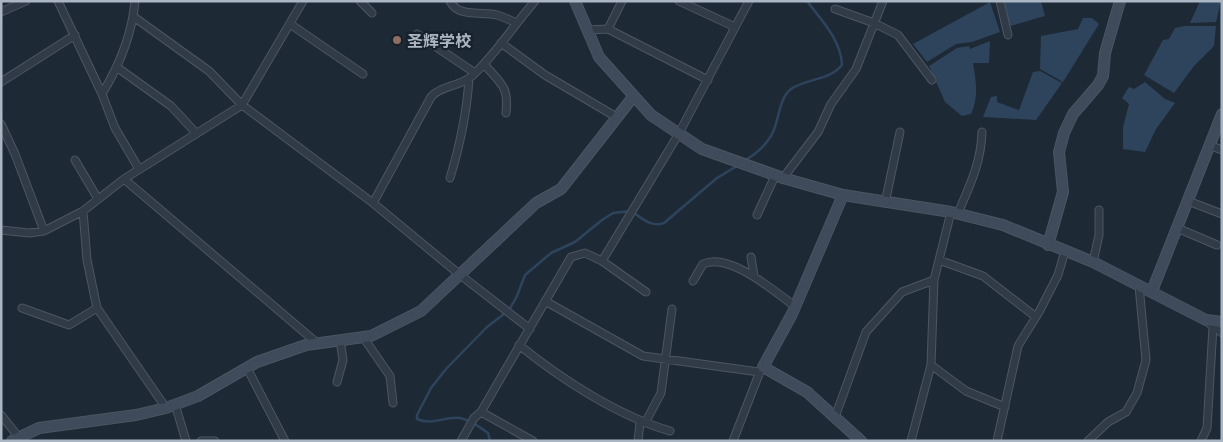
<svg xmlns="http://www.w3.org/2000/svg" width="1223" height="442" viewBox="0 0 1223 442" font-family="Barlow,'Noto Sans SC',sans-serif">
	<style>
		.water { fill: #2e445d }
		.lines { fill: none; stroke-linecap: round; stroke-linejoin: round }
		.stream { stroke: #2e445d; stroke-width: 2.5 }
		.street-casing { stroke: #4c5662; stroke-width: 9 }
		.secondary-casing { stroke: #4c5662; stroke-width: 12 }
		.street { stroke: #313b47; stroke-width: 7 }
		.secondary { stroke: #3f4a5a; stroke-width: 10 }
		.education-dot { fill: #8d6e63; stroke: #17202b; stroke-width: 2 }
		.labels { text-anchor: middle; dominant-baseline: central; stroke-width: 4.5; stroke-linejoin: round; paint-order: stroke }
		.poi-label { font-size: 16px; font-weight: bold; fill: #abb6c4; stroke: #17202b; text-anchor: start }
	</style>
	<rect width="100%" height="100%" fill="#1e2936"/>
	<!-- water -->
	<path class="water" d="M1002,1H1041L1045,16L1010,26Z
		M1200,1H1221L1216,22L1190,23Z
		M990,2L1000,32L972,42L956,44L927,62L913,44Z
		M1083,18H1092L1099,24L1063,82L1040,69L1041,36L1078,29Z
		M1184,26H1216L1214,46L1194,66L1174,93L1144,75L1163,40L1169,39L1175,28Z
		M990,41L989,63H973C976,82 979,96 971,114L962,116L945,102L929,66L957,48L969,46L970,49Z
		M1040,71L1062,83L1036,120L983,117L991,97L997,96V102L1019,110L1033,72Z
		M1145,82L1165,99L1175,103L1156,129L1145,152L1123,149V127L1129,104L1122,98L1129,87L1134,89Z"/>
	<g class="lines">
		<!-- stream -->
		<path class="stream" d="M744,161C756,154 767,145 773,132C779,120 779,98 791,89C807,78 829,81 842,65C841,40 822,21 807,1
			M490,441L488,433C480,427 470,420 460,418C445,416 432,426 417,419V415L431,388L446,369L487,327L509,310L517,296L525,275L551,253L575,242L602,220L613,213L631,211C642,218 651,228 664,223L717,178L737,166"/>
		<!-- street casing -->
		<g class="street-casing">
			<path id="street" d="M58,1L102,94L115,128L139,169
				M360,1L372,13
				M450,1C458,18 482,11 497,15C504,17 510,20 516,23
				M679,1L735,27
				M1000,1L1008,35
				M835,9L874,23L898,35L932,80
				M1,12L26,1
				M134,17L209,71L242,105L373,203L459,274L530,329
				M290,24L363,74
				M608,29L708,80
				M587,30L608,29L622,1
				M417,34L475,73
				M501,43L545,75L618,118
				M484,64C501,84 509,86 506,113
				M118,68L171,106L196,133
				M1,82L75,35
				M102,94C119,66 132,35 135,1
				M1,124L15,154L44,231
				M1209,145L1222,150
				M75,160L98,199
				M450,178C460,145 467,112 469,78
				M783,178L818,132L831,104L856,69L883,1
				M124,179L317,343
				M1188,201L1222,214
				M373,203L431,97C441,85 460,87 472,76C496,54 513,26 535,1
				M885,203L900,132
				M83,211L87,260L97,308L166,408
				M958,213C970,185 981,163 982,132
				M757,215L775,176
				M1177,228L1217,245
				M1,230L29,233L44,231L83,211L124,179L242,105L303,1
				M751,257L754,276
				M939,260L983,276L1036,317
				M602,261L678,135L749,1
				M1093,262L1099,235V210
				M693,281L703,264C730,252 775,292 796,307
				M545,301L643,356L759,372
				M22,308L69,325L97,308
				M1210,324L1222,333
				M363,337L390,376L393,403
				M519,345C561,379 618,416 670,431
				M931,365L966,391L1005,407
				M247,368L285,441
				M337,382L343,360L340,340
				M175,404L186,441
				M1,415L21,440
				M835,417L866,332L902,292L934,280
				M645,423L661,393L672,309
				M201,441H215
				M461,441L474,418L481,412
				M533,441L481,412L571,257L585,253L602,261L646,292
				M638,441L640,422
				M733,441L761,369
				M911,441L931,365L934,280L951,212
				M997,441L1018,346L1039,312L1058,275L1065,251
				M1088,441L1108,422L1126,412L1137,393L1146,360L1139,286
				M1201,441L1207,428L1213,327"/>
		</g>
		<!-- secondary casing -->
		<g class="secondary-casing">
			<path id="secondary" d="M575,1L599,57L651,115L702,149L783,178L843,195L951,212L1003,225L1093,262L1206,320L1222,322
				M843,195L792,314L763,367L807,392L861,441
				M1048,245L1063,192L1059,152L1064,133L1073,114L1098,85L1103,76L1105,53L1120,1
				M1152,291L1222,114
				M12,441L39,428L136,415L166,408L198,396L257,362L306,345L371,336L421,311L536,203L561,189L633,97"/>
		</g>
		<!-- street -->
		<use href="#street" class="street"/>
		<!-- secondary -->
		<use href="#secondary" class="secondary"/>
	</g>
	<!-- markers -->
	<circle class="education-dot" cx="397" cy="40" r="5"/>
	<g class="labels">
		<!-- poi labels -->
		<g class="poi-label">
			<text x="407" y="40">圣辉学校</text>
		</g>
	</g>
	<!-- border -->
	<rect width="1223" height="442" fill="none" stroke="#abb6c4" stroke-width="5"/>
</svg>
